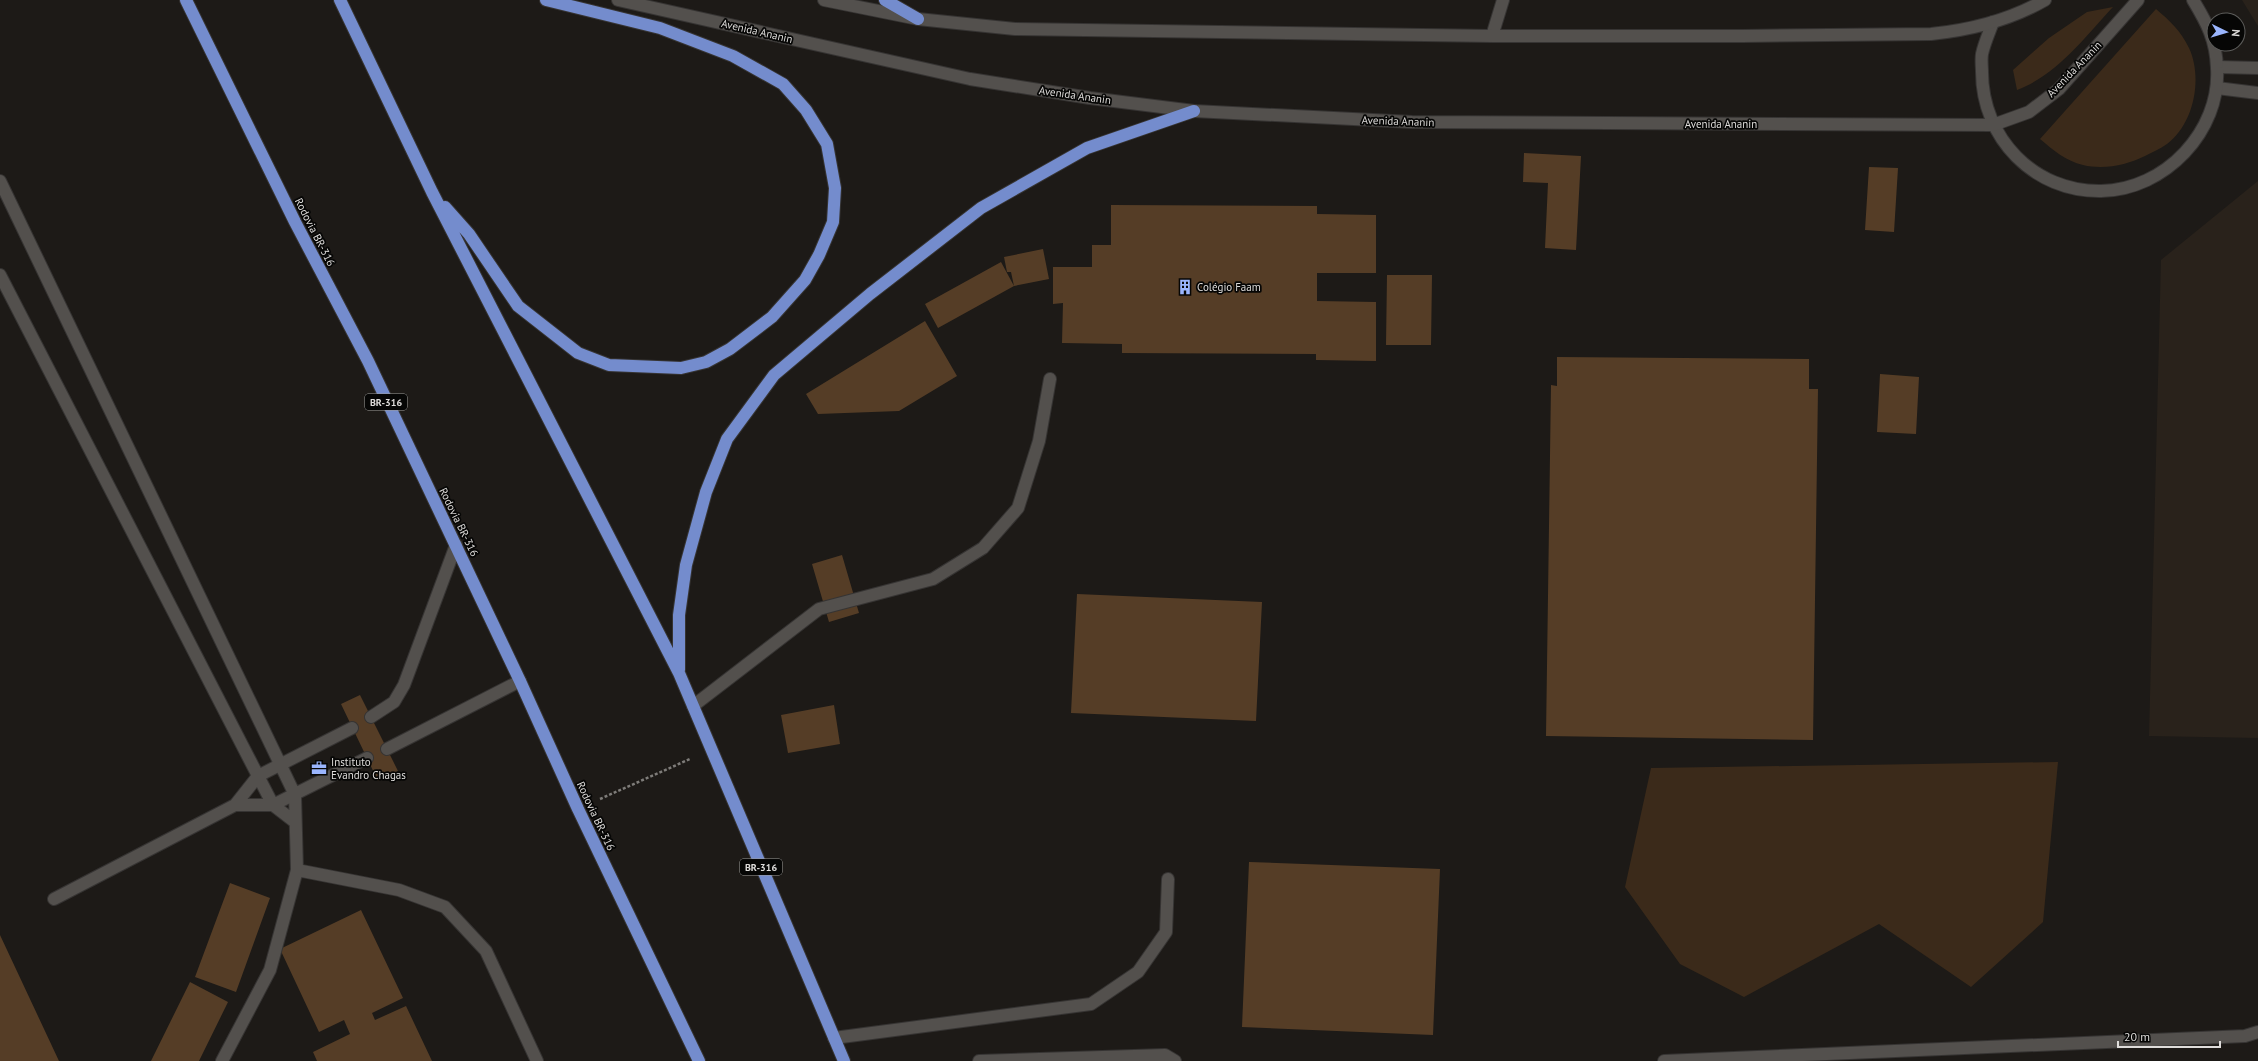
<svg xmlns="http://www.w3.org/2000/svg" width="2258" height="1061" viewBox="0 0 2258 1061" font-family="'PT Sans',sans-serif">
	<style>
		.built { fill: #29221b }
		.green { fill: #3b2a1a }
		.building { fill: #553d26 }
		.lines { fill: none; stroke-linecap: round; stroke-linejoin: round }
		.lane-casing { stroke: #363433; stroke-width: 14 }
		.street-casing { stroke: #363433; stroke-width: 14 }
		.secondary-casing { stroke: #363433; stroke-width: 14 }
		.highway-casing { stroke: #363433; stroke-width: 14 }
		.path { stroke: #7e7c79; stroke-width: 2.5; stroke-dasharray: 3 2; stroke-linecap: butt }
		.lane { stroke: #53504d; stroke-width: 12 }
		.street { stroke: #53504d; stroke-width: 12 }
		.secondary { stroke: #53504d; stroke-width: 12 }
		.highway { stroke: #748ccd; stroke-width: 12 }
		.labels { text-anchor: middle; dominant-baseline: central; stroke-width: 3.5; stroke-linejoin: round; paint-order: stroke }
		.shield { fill: #060605; stroke: #9d9c9a; stroke-width: 1 }
		.shield-label { font-size: 10px; font-weight: bold; fill: #dedcda }
		.street-label { font-size: 11px; fill: #dedcda; stroke: #060605 }
		.poi-label { font-size: 11px; fill: #dedcda; stroke: #060605; text-anchor: start }
	</style>
	<rect width="100%" height="100%" fill="#1d1a17"/>
	<!-- built -->
	<path class="built" d="M2242,0H2258V26Z
		M2258,181V738L2149,736L2161,260Z"/>
	<!-- green -->
	<path class="green" d="M2113,7C2084,38 2057,75 2017,90L2013,70L2049,38L2087,12Z
		M2156,9C2169,20 2181,31 2189,48C2203,78 2194,124 2167,144C2160,149 2152,152 2145,156C2127,165 2104,170 2083,165C2066,161 2053,150 2040,139Z
		M2058,762L2043,922L1971,987L1879,924L1744,997L1680,964L1625,887L1651,768Z"/>
	<!-- building -->
	<path class="building" d="M1524,153L1581,156L1576,250L1545,248L1548,183L1523,182Z
		M1869,167L1898,168L1894,232L1865,230Z
		M1111,205L1317,206V214L1376,215V273H1317V301L1376,302V361L1316,360V354L1122,353V344L1062,343L1063,303L1053,304V267H1092V245H1111Z
		M1043,249L1049,279L1014,286L938,328L925,304L1001,262L1014,286L1011,272H1007L1004,257Z
		M1387,275H1432L1431,345H1386Z
		M925,321L957,376L899,411L818,414L806,394Z
		M1557,357L1809,359V389H1818L1813,740L1546,736L1551,385L1557,386Z
		M1880,374L1919,377L1916,434L1877,432Z
		M842,555L859,613L829,622L812,564Z
		M1077,594L1262,602L1256,721L1071,713Z
		M360,695L398,771L378,781L341,704Z
		M834,705L840,744L788,753L781,715Z
		M1249,862L1440,869L1433,1035L1242,1027Z
		M230,883L270,898L236,992L195,977Z
		M361,910L403,998L372,1013L375,1020L406,1006L432,1061H317L313,1052L350,1034L344,1020L319,1032L280,949Z
		M0,935L59,1061H0Z
		M190,982L228,1002L199,1061H151Z"/>
	<g class="lines">
		<!-- lane casing -->
		<g class="lane-casing">
			<path id="lane" d="M1492,36L1503,0
				M2217,67L2258,68
				M2217,88L2258,93
				M0,181L295,795L297,870L270,970L222,1061
				M0,275L273,805L295,822
				M693,706L819,609L933,579L983,548L1018,508L1039,441L1050,379
				M371,717L394,702L404,685L456,545
				M387,749L520,681
				M235,805H273L367,758
				M297,870L399,890L445,907L486,951L537,1061
				M54,899L235,805L258,776L352,728
				M834,1038L1091,1004L1138,972L1166,932L1168,879"/>
		</g>
		<!-- street casing -->
		<g class="street-casing">
			<path id="street" d="M1993,22C1989,33 1984,44 1982,54C1981,60 1982,67 1982,72C1982,138 2034,192 2101,191C2165,190 2221,131 2217,68C2216,40 2207,23 2193,0
				M979,1061L1165,1055L1175,1061
				M1664,1061L2245,1036L2258,1032"/>
		</g>
		<!-- secondary casing -->
		<g class="secondary-casing">
			<path id="secondary" d="M618,0L970,79L1090,98L1194,111L1412,122L1993,125L2029,112L2059,89L2138,0
				M824,0L918,19L1015,29L1492,36H1742L1931,34C1971,30 2010,20 2045,0"/>
		</g>
		<!-- highway casing -->
		<g class="highway-casing">
			<path id="highway" d="M186,0L295,222L368,361L520,681L578,809L699,1061
				M340,0L432,192L679,673L844,1061
				M885,0L918,19
				M445,207L469,234L518,306L578,353L609,365L681,368L706,362L730,349L772,317L805,280L819,255L833,222L835,188L827,144L806,110L783,84L733,56L660,28L546,0
				M679,670V615L686,565L706,492L727,439L774,375L870,294L981,208L1087,148L1194,111"/>
		</g>
		<!-- path -->
		<path class="path" d="M600,799L690,759"/>
		<!-- lane -->
		<use href="#lane" class="lane"/>
		<!-- street -->
		<use href="#street" class="street"/>
		<!-- secondary -->
		<use href="#secondary" class="secondary"/>
		<!-- highway -->
		<use href="#highway" class="highway"/>
	</g>
	<!-- icons -->
	<defs>
		<g id="building-bare" transform="scale(1.2)"><path d="M-4-6H4V6H1V3H-1V6H-4ZM-2.5-4.3h1.7v1.8h-1.7ZM.8-4.3h1.7v1.8H.8ZM-2.5-1h1.7V.8h-1.7ZM.8-1h1.7V.8H.8Z" fill="#9ab5fd" stroke="#060605" stroke-width="2.5" paint-order="stroke"/></g>
		<g id="office-bare" transform="scale(1.2)"><path d="M-6-3h4V-5.5h4V-3h4V5H-6ZM-1-4.5V-3h2v-1.5ZM-6 0V1H6V0Z" fill="#9ab5fd" stroke="#060605" stroke-width="2.5" paint-order="stroke"/></g>
	</defs>
	<g fill-rule="evenodd">
		<use href="#building-bare" x="1185" y="287"/>
		<use href="#office-bare" x="319" y="768"/>
	</g>
	<g class="labels">
		<!-- shield labels -->
		<g class="shield">
			<rect x="365" y="394" width="42" height="16" rx="3"/>
			<rect x="740" y="859" width="42" height="16" rx="3"/>
		</g>
		<g class="shield-label">
			<text x="386" y="402">BR-316</text>
			<text x="761" y="867">BR-316</text>
		</g>
		<!-- street labels -->
		<g class="street-label">
			<text transform="translate(757 31) rotate(13)">Avenida Ananin</text>
			<text transform="translate(2074 69) rotate(-46)">Avenida Ananin</text>
			<text transform="translate(1075 95) rotate(8)">Avenida Ananin</text>
			<text transform="translate(1398 121) rotate(2)">Avenida Ananin</text>
			<text x="1721" y="124">Avenida Ananin</text>
			<text transform="translate(315 232) rotate(63)">Rodovia BR-316</text>
			<text transform="translate(459 522) rotate(64)">Rodovia BR-316</text>
			<text transform="translate(596 816) rotate(65)">Rodovia BR-316</text>
		</g>
		<!-- poi labels -->
		<g class="poi-label">
			<text x="1197" y="287">Colégio Faam</text>
			<text x="331" y="762">Instituto<tspan x="331" dy="13">Evandro Chagas</tspan></text>
		</g>
	</g>
	<!-- north arrow -->
	<g transform="translate(2226 32) rotate(95)"><circle r="19" fill="#060605" stroke="#5c5c5a"/>
	<path d="M0-3L7 15L0 10L-7 15Z" fill="#9ab5fd"/>
	<text y="-6" font-size="11" font-weight="bold" text-anchor="middle" fill="#dedcda">N</text>
	</g>
	<!-- scale -->
	<path d="M2118 1041v6h102v-6" fill="none" stroke="#dedcda" stroke-width="2"/>
	<text x="2124" y="1041" font-size="12" fill="#dedcda" stroke="#060605" stroke-width="3" paint-order="stroke">20 m</text>
</svg>
